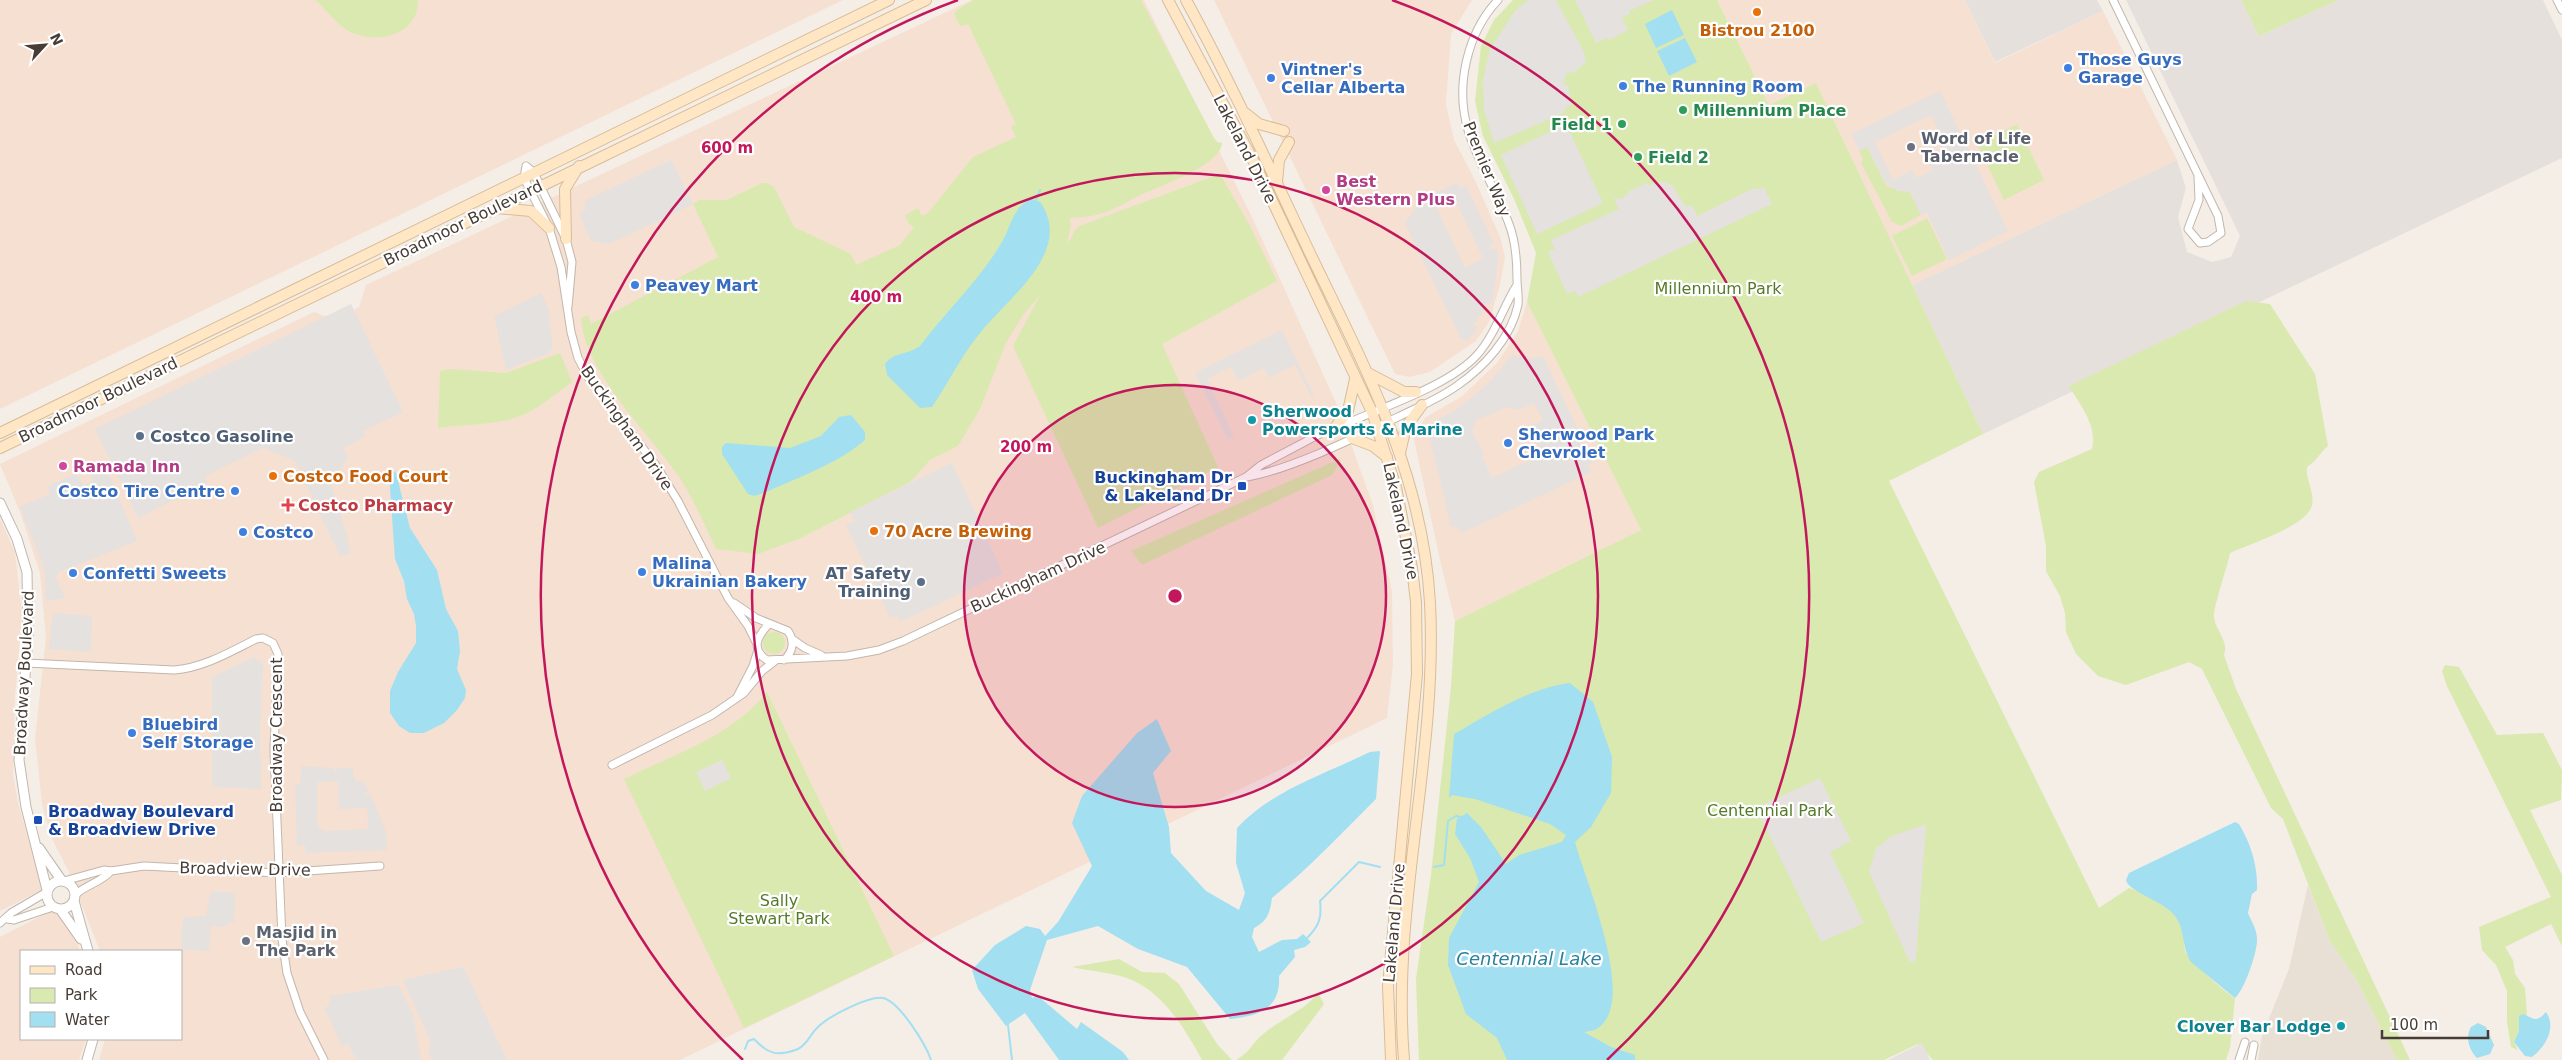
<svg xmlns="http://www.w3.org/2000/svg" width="2562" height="1060" viewBox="0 0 2562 1060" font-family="'DejaVu Sans',sans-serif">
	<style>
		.residential { fill: #e8dfd5 }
		.commercial { fill: #f6e0d2 }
		.industrial { fill: #e6e0dc }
		.green { fill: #d9e9af }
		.parking { fill: #e5e1df; fill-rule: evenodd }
		.water { fill: #a2dff1 }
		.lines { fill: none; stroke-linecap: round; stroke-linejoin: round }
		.stream { stroke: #a2dff1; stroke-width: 2 }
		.minor-casing { stroke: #c2b7ac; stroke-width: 9 }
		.tertiary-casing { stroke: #c2b7ac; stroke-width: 11 }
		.secondary-casing { stroke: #d8bc98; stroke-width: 12 }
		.minor { stroke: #fff; stroke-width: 7 }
		.tertiary { stroke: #fff; stroke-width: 9 }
		.secondary { stroke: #ffe7c6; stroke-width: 10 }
		.ring { fill: none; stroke: #c2185b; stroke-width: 2.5 }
		.food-dot { fill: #e8710a; stroke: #fff; stroke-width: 2 }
		.shop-dot { fill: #3f7fe0; stroke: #fff; stroke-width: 2 }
		.leisure-dot { fill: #2e9e5b; stroke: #fff; stroke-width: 2 }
		.worship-dot { fill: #6b7280; stroke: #fff; stroke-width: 2 }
		.hotel-dot { fill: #d1479c; stroke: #fff; stroke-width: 2 }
		.culture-dot { fill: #0f9aa8; stroke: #fff; stroke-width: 2 }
		.service-dot { fill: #5c6f8a; stroke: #fff; stroke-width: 2 }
		.transit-dot { fill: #1a4fb4; stroke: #fff; stroke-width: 2 }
		.health-dot { fill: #e0444e; stroke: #fff; stroke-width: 2 }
		.labels { text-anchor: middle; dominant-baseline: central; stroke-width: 4.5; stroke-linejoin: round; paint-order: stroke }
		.food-label { font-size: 16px; font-weight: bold; fill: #c56008; stroke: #fff; text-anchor: start }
		.shop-label { font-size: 16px; font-weight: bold; fill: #366cbe; stroke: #fff; text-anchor: start }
		.leisure-label { font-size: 16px; font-weight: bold; fill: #27864d; stroke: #fff; text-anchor: start }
		.worship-label { font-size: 16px; font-weight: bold; fill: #5b616d; stroke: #fff; text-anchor: start }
		.street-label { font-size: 16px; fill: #473d36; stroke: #fff }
		.hotel-label { font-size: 16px; font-weight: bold; fill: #b23c85; stroke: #fff; text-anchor: start }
		.park-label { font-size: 16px; fill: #557a28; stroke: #fff }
		.culture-label { font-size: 16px; font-weight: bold; fill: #0d838f; stroke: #fff; text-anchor: start }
		.service-label { font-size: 16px; font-weight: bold; fill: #4e5e75; stroke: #fff; text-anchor: start }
		.transit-label { font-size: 16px; font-weight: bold; fill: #164399; stroke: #fff; text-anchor: end }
		.health-label { font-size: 16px; font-weight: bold; fill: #be3a42; stroke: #fff; text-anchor: start }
		.water-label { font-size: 18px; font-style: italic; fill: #29809c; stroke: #fff }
		.centre { fill: #c2185b; stroke: #fff; stroke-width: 2.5 }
		.ring-label { font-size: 15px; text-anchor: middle; font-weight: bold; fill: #c2185b; stroke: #fff; stroke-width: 4.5; stroke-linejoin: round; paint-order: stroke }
	</style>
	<rect width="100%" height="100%" fill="#f4eee7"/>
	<!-- residential -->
	<path class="residential" d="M2308,885L2330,941L2356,979L2397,1060H2258L2262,1036L2289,969Z"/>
	<!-- commercial -->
	<path class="commercial" d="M0,0H843L0,409Z
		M972,0H1144L1251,215L1337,405L1373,505L1392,591L1393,665L1387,718L680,1060H99L105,1039H181V951H100L68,870L52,839L42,804L35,739L46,637L40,573L20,512L0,464L314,312L335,320L359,307L366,285Z
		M1214,0H1472L1451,34L1446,104L1454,140L1474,178L1500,237L1505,257L1500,285L1489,322L1476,341L1430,372L1409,377L1395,374Z
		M1717,0H1965L1995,63L2103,11L2177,160L1912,285L1816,83L1769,105Z
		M1527,302L1641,530L1455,621L1442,569L1413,435L1426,417L1461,397L1497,363L1518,331Z
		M0,519L15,552L22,613L15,697L13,774L18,803L30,844L48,882L46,888L0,911Z
		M51,911L62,915L72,929L80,951H21V1039H86L79,1060H0V937Z"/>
	<!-- industrial -->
	<path class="industrial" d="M1965,0H2097L2103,11L1995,62Z
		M2126,0H2241L2259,36L2339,0H2543L2562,40V158L1983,434L1912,285L2177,160L2186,188L2178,217L2187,252L2212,262L2231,257L2240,236Z"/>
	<!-- green -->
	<path class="green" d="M315,0H418C419,36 374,46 347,30C335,23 326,9 315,0Z
		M974,0H1141L1214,138L1217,142L1222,143C1221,165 1160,186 1143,194C1127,201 1113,211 1096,215C1088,217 1078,217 1069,218L1071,224L1067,245L1077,227L1220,174L1249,224L1277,281L1162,344L1218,467L1098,528L1013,346L1040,295L1023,315L1005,345L980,409L958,446L930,460L910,482L801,538L758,554L716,549C704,524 693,497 677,474C646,429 585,373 581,318L588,315L591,324L718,257L693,204L699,200H727L762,183H767L774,187L794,227L851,254L856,265L900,245L914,227L909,224L905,215L918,208L922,216L928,213L973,157L1016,137L1011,127L1016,124L968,24L960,26L954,14L957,10Z
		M1513,0H1717L1769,105L1816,83L1983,434L1889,481L2099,908L2129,888C2149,895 2174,906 2182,926C2185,935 2183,945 2186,953C2189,960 2228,995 2235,998L2230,1048L2226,1060H1933L1918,1044L1884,1060H1419L1416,979L1431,875L1451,687L1455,621L1641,530L1527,302L1536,253L1515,201L1483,136L1475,101L1481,46L1494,20Z
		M2241,0H2339L2259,36Z
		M2017,124L2044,180L2004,200L1977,144Z
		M1867,147L1885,183L1888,187L1910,192L1921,215L1901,226L1892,222L1861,163L1863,158L1859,151Z
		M1927,218L1947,259L1912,276L1892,236Z
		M2246,301L2270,304L2315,374L2328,446C2320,452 2317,461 2307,467C2305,479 2315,492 2312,505C2308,526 2249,544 2230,553C2228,565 2212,611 2214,618C2216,631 2229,641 2224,655L2236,689L2410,1060H2397L2356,979L2330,941L2283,819L2271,808L2202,669L2189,662L2126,685L2098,676L2076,654L2066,632L2065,613L2060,596L2046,571V546L2034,482L2039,472L2092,449C2098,426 2080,405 2069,386Z
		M560,353L572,382C556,393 539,409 520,416C495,426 465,424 438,428L440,371L450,369L506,373Z
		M1342,458L1332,475L1142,565L1131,551Z
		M763 643a11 11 0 1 1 22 0a11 11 0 1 1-22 0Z
		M2445,665L2459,667L2497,735L2543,733L2562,770L2561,800L2530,810L2562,875V946L2551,924L2505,947L2513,960L2515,974L2525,988L2527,1016H2519V1031L2514,1042L2518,1050L2511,1047L2507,1022V991L2496,965L2482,950L2479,927L2551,897L2447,686L2442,671Z
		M767,692L894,956L744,1028L624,779C673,755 732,736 767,692Z
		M1119,959L1142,972L1165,973L1179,984L1217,1044L1232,1060H1202C1186,1030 1164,994 1132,980C1116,973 1089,971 1072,967Z
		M1318,993L1324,1004L1282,1060H1236C1251,1051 1250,1046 1261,1036C1280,1019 1303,1012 1318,993Z"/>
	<!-- parking -->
	<path class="parking" d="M1528,0H1556L1584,52L1586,62L1574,73L1567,72L1563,84L1568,86L1572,104L1566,107L1564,113L1494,143L1484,110L1483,80L1490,49L1515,11Z
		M1575,0H1654L1629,11L1630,14L1622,18L1628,30L1609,40L1607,38L1596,43Z
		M1940,91L2008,231L1949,260L1927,213L1921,215L1910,192L1898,191L1885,183L1867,147L1859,151L1851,134ZM1931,115L1947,146L1925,156L1932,169L1930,172L1916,178L1912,170L1893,180L1875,142Z
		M1566,124L1603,203L1537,234L1501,155Z
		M671,160L693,204L609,244L591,241L579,214L586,209L584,201Z
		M1655,182H1664L1672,185L1686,207L1692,205L1697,216L1752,189L1764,188L1772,204L1578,297L1575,291L1567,294L1548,252L1555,249L1551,240L1619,209L1614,198L1620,199L1627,195L1628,192L1646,183L1650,185Z
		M1458,183L1460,188L1466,185L1494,244L1490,246L1491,249H1497L1498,261L1493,299L1490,305L1484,304L1483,312L1473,325L1478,328L1466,342L1463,338L1461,339L1405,223L1415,209L1437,199L1435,193ZM1455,200L1483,258L1465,268L1437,209Z
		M541,293L548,308L553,346L549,353L506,370L494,316Z
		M351,304L403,412L363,431L365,437L343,448L348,458L331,483L347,536L350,554L340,556L294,460L262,448L205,476L208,483L138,518L95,429Z
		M1282,330L1314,396L1312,398L1295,365L1269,378L1264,368L1238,381L1231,367L1207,379L1234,436L1228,440L1195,373Z
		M1513,354L1517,357L1537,358L1543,356L1593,462L1588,465L1591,472L1462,533L1456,526L1451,527L1428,430L1429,424L1457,409L1487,385ZM1534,403L1543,420L1529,426L1543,454L1492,478L1482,456L1485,455L1472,432L1476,420L1508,407L1518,410Z
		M103,461L137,541L59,572L56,578L65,598L46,601L45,574L41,560L20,507L50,494L48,486L77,473L83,485L93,481L88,467Z
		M952,463L1003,573L900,622L897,615L890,618L846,525L854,521L850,512Z
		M53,613L92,616L91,652L49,649Z
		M254,657L263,664L260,732L261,789L212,787V677Z
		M722,760L731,778L705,791L696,772Z
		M301,766L334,768L335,774L337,768H353V775L357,782L362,780L369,791L364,794L371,795L386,832L387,850L306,853L305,845L297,846L295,785L300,784ZM338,781L339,809L367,808L368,829L324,831L317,826V782Z
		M1820,778L1851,841L1830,852L1864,923L1821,942L1756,808Z
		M1926,824L1916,960L1910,963L1869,872L1876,848L1892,836Z
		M211,891L235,893L234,922L228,923L226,927L211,926L209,951L181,949L183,917L206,916Z
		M463,967L507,1060H432L428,1050L431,1042L403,980Z
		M399,985L413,1015L421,1060H356L348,1044L342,1046L324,1008L330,1005L329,996Z
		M1922,1043L1930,1060H1888Z"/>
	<!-- water -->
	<path class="water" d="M1672,10L1684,35L1656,48L1645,24Z
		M1685,38L1697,62L1669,76L1657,51Z
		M1032,199L1040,202C1075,251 1007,299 980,333C961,356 949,382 932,407L920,408L887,375L885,364C893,352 908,355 920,346C946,311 980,280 1002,242C1011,226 1013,206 1032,199Z
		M851,415L865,432V440C837,464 799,477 764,493L754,496L748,494L722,454V447L726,443L790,448L821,436L839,417Z
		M393,470L396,473L410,528L437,570L446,609L458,631L460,651L457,669L466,690L465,698L457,710L444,723L424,733H410L399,726L390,713V691L398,672L416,643V626L414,614L407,599L404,581L395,559L389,474Z
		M1570,683L1593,702L1612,757L1611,793L1591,827L1575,842C1585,880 1638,1001 1598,1028C1594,1031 1588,1031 1584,1032L1611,1047L1635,1055V1060H1507L1497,1038L1466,1014L1448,965L1449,938L1479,882L1470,858L1455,834L1457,819L1467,813L1481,827L1506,864L1519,855L1562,842L1566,835L1550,824L1475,799L1452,795L1449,798L1454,734C1489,714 1529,688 1570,683Z
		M1157,719L1171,751L1153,773L1169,827L1171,853L1206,891L1239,910L1245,893L1236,863L1237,828C1271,791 1325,774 1370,752L1380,751L1376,799C1342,833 1309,868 1272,898C1270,912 1268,921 1254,928L1252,937L1259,952L1282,940L1297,939L1303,934L1311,942L1305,947L1294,950L1295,957L1279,976C1281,1009 1258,1016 1230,1019L1187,967L1138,949L1098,926L1047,940L1030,990L1032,998L1038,996L1077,1029L1081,1022L1123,1052L1129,1060H1059L1025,1013L1006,1026L978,989L972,970L995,945L1026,926L1040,929L1045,936L1058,922L1092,866L1072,823L1082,796L1137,733Z
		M2235,822L2239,824C2251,844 2258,867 2257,890L2252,894L2248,913C2251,921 2257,929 2257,939C2258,951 2244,991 2235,998L2191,962C2180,945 2187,924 2169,910C2160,901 2127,890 2126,880L2129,873Z
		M2546,1012C2557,1028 2545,1047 2532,1057L2525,1056L2514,1042L2519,1031V1016L2523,1014C2535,1019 2536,1023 2546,1012Z
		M2478,1023L2486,1027L2494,1045L2490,1054L2477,1058C2469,1050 2465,1037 2471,1027Z"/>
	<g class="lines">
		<!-- stream -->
		<path class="stream" d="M1036,200L1040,190
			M1434,867L1444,865L1448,821L1456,816L1461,817
			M1307,938C1319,926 1322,918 1320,901L1359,862L1380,867
			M1008,1025L1012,1060
			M745,1049L748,1041L754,1039C768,1054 777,1057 798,1049C808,1044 810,1034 818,1027C829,1016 868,996 883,998C900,1002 926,1045 931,1060"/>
		<!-- minor casing -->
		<g class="minor-casing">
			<path id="minor" d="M2113,0L2218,216L2221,233L2208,242L2200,243L2188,229L2199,200L2198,176
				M2557,0L2562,10
				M568,307L572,262L566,239L534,173L526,166L524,178L549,228L561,267L571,332L578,358L588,377L655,464L678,501L728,598L748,626L756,642
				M1247,477C1292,469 1356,437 1398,417C1418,407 1439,399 1458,385C1484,367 1511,338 1518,305C1519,297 1517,287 1517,279C1517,260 1516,242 1509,224C1497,192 1478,163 1468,130C1455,86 1467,33 1498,0
				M734,603L756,618L788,631C795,641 793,652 784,660
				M768,625C758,636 750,649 767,660L847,656L879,650L903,641L1246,477L1261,465L1337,425L1341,426C1380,408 1449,386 1477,355C1495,335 1503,307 1517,285
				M792,639L805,648L821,655
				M26,663L174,670C203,668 230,652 256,639L263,638L273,643L278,654L274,750L282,939L287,973L300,1012L324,1060
				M737,697L753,666L758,650
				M612,765L712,715L744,693L762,671L775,661
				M64,881L104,870L111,871L144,866L278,873L380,866
				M75,895C85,885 102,882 111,871
				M7,919L14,920L53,907
				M0,923L11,913L47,892
				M2239,1060L2245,1042
				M2251,1060L2254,1045"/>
		</g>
		<!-- tertiary casing -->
		<g class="tertiary-casing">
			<path id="tertiary" d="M0,503L17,539L27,572L28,634L19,760L26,807L47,890
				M39,848L62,881
				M47 895a14 14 0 1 1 28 0a14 14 0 1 1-28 0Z
				M74,901L88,951
				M60,909L81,939
				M87,1060L93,1039"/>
		</g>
		<!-- secondary casing -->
		<g class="secondary-casing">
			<path id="secondary" d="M1168,0L1252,158L1372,412L1396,487L1412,568L1416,602L1417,674L1388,986L1391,1060
				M1186,0C1231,82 1269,167 1309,251C1364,366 1423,472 1430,603C1438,756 1391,907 1404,1060
				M1245,113L1259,124L1284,131
				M1277,182L1279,160L1289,142
				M495,208L531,211L549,228
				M566,239L565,189L579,166
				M1368,373L1404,392H1416
				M1337,425L1348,411L1355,379
				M0,433L889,0
				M1352,438L1373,446L1387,457
				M0,448L926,0
				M1400,453L1406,427L1422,405"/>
		</g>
		<!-- minor -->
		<use href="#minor" class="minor"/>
		<!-- tertiary -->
		<use href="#tertiary" class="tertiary"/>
		<!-- secondary -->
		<use href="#secondary" class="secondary"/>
	</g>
	<!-- distance rings -->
	<circle cx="1175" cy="596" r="211" fill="#c2185b" fill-opacity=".12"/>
	<g class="ring">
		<circle cx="1175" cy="596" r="211"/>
		<circle cx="1175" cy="596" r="423"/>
		<path d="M743 1060A634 634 0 0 1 958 0M1392 0A634 634 0 0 1 1607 1060"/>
	</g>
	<!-- markers -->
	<g class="food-dot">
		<circle cx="1757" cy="12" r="5"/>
		<circle cx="273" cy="476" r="5"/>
		<circle cx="874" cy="531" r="5"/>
	</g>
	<g class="shop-dot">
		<circle cx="2068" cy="68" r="5"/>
		<circle cx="1271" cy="78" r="5"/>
		<circle cx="1623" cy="86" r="5"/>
		<circle cx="635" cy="285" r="5"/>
		<circle cx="1508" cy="443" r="5"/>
		<circle cx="235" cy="491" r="5"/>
		<circle cx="243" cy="532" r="5"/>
		<circle cx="642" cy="572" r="5"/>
		<circle cx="73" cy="573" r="5"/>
		<circle cx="132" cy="733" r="5"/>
	</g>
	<g class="leisure-dot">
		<circle cx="1683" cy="110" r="5"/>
		<circle cx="1622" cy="124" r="5"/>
		<circle cx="1638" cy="157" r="5"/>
	</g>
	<g class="worship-dot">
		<circle cx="1911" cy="147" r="5"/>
		<circle cx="246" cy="941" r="5"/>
	</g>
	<g class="hotel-dot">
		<circle cx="1326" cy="190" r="5"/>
		<circle cx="63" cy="466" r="5"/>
	</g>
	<g class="culture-dot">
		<circle cx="1252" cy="420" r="5"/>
		<circle cx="2341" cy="1026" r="5"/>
	</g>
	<g class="service-dot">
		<circle cx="140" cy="436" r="5"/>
		<circle cx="921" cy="582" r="5"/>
	</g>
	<g class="transit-dot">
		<rect x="1237" y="481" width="10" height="10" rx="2.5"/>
		<rect x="33" y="815" width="10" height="10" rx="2.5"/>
	</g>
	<path class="health-dot" d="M285.5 497.5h5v5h5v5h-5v5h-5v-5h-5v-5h5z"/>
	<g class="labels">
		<!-- food labels -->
		<g class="food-label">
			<text x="1757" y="30" text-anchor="middle">Bistrou 2100</text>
			<text x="283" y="476">Costco Food Court</text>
			<text x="884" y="531">70 Acre Brewing</text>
		</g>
		<!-- shop labels -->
		<g class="shop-label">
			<text x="2078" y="59">Those Guys<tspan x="2078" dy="18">Garage</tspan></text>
			<text x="1281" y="69">Vintner's<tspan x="1281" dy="18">Cellar Alberta</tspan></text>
			<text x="1633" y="86">The Running Room</text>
			<text x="645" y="285">Peavey Mart</text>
			<text x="1518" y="434">Sherwood Park<tspan x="1518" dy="18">Chevrolet</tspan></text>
			<text x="225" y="491" text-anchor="end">Costco Tire Centre</text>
			<text x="253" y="532">Costco</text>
			<text x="652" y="563">Malina<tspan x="652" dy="18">Ukrainian Bakery</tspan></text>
			<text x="83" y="573">Confetti Sweets</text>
			<text x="142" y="724">Bluebird<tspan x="142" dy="18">Self Storage</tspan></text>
		</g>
		<!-- leisure labels -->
		<g class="leisure-label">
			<text x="1693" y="110">Millennium Place</text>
			<text x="1612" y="124" text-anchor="end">Field 1</text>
			<text x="1648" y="157">Field 2</text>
		</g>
		<!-- worship labels -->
		<g class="worship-label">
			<text x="1921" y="138">Word of Life<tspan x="1921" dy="18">Tabernacle</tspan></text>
			<text x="256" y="932">Masjid in<tspan x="256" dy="18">The Park</tspan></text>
		</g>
		<!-- street labels -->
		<g class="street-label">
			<text transform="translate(1245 149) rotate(63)">Lakeland Drive</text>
			<text transform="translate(1487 169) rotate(68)">Premier Way</text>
			<text transform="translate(463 223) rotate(-26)">Broadmoor Boulevard</text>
			<text transform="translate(98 400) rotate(-26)">Broadmoor Boulevard</text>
			<text transform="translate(627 428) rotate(55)">Buckingham Drive</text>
			<text transform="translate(1401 521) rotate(78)">Lakeland Drive</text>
			<text transform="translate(1038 577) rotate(-25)">Buckingham Drive</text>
			<text transform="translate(24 673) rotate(-87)">Broadway Boulevard</text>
			<text transform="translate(276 735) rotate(-90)">Broadway Crescent</text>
			<text transform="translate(245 869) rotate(1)">Broadview Drive</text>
			<text transform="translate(1394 923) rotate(-85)">Lakeland Drive</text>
		</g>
		<!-- hotel labels -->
		<g class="hotel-label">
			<text x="1336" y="181">Best<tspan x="1336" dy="18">Western Plus</tspan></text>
			<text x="73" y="466">Ramada Inn</text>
		</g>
		<!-- park labels -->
		<g class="park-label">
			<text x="1718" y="288">Millennium Park</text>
			<text x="1770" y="810">Centennial Park</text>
			<text x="779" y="900">Sally<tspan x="779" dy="18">Stewart Park</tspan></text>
		</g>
		<!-- culture labels -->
		<g class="culture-label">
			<text x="1262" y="411">Sherwood<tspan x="1262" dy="18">Powersports &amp; Marine</tspan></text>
			<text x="2331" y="1026" text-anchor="end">Clover Bar Lodge</text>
		</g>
		<!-- service labels -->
		<g class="service-label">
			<text x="150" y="436">Costco Gasoline</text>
			<text x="911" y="573" text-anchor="end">AT Safety<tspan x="911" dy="18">Training</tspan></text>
		</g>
		<!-- transit labels -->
		<g class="transit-label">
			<text x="1232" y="477">Buckingham Dr<tspan x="1232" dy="18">&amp; Lakeland Dr</tspan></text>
			<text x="48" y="811" text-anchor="start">Broadway Boulevard<tspan x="48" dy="18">&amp; Broadview Drive</tspan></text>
		</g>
		<!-- health labels -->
		<g class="health-label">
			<text x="298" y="505">Costco Pharmacy</text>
		</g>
		<!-- water labels -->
		<g class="water-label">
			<text x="1529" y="958">Centennial Lake</text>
		</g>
	</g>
	<circle cx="1175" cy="596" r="8" class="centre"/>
	<g class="ring-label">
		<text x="727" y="153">600 m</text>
		<text x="876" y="302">400 m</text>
		<text x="1026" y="452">200 m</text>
	</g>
	<!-- legend -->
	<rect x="20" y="950" width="162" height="90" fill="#ffffff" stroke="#b5b1af"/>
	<rect x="30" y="966" width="25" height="8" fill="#ffe7c6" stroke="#b5b1af"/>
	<text x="65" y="975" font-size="15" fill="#473d36">Road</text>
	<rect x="30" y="988" width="25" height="15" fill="#d9e9af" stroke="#b5b1af"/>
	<text x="65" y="1000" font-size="15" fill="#473d36">Park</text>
	<rect x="30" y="1012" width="25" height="15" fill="#a2dff1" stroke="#b5b1af"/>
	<text x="65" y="1025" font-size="15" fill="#473d36">Water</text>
	<!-- north arrow -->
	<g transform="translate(45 45) rotate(64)" stroke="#ffffff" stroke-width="4" paint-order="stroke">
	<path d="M0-4L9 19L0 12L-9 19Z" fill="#473d36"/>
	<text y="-8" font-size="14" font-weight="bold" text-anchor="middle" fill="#473d36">N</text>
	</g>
	<!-- scale -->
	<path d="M2382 1030v8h106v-8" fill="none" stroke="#473d36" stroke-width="2.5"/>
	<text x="2390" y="1030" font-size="15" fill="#473d36" stroke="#ffffff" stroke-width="4" paint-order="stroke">100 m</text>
</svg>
